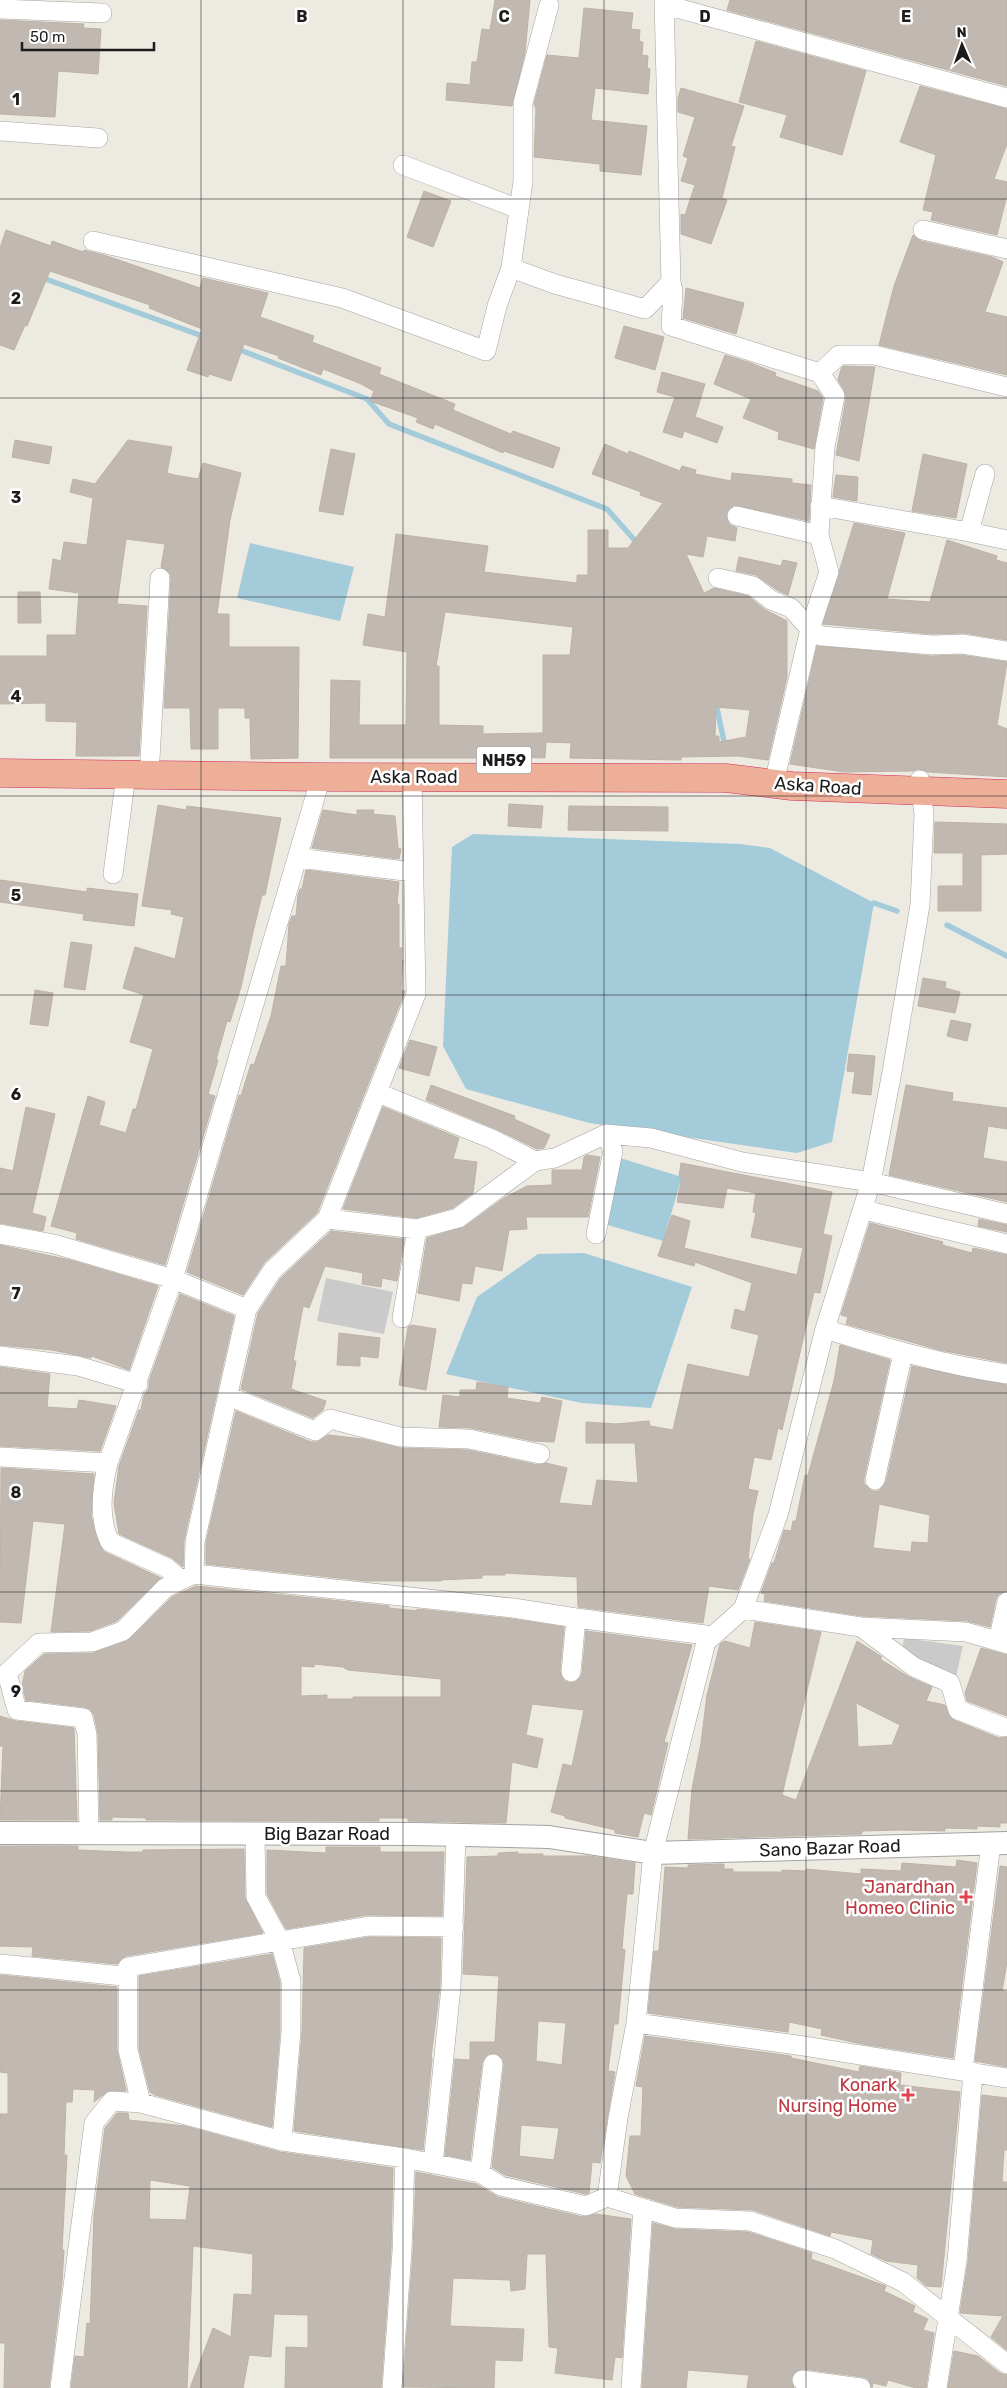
<svg xmlns="http://www.w3.org/2000/svg" width="1007" height="2388" viewBox="0 0 1007 2388" font-family="Rubik,sans-serif">
	<style>
		.religious { fill: #cacaca }
		.water { fill: #a3cbda }
		.lines { fill: none; stroke-linecap: round; stroke-linejoin: round }
		.stream { stroke: #a3cbda; stroke-width: 5.5 }
		.building { fill: #c1b9b1; stroke: #beb1a4; fill-rule: evenodd }
		.minor-casing { stroke: #a3a3a3; stroke-width: 20 }
		.tertiary-casing { stroke: #a3a3a3; stroke-width: 24 }
		.trunk-casing { stroke: #d0295b; stroke-width: 29 }
		.minor { stroke: #fff; stroke-width: 19 }
		.tertiary { stroke: #fff; stroke-width: 22 }
		.trunk { stroke: #eeaf99; stroke-width: 28 }
		.grid { fill: none; stroke: #1c1c1c; stroke-width: 1; stroke-opacity: 0.55 }
		.health-dot { fill: #e0444e; stroke: #fff; stroke-width: 2 }
		.labels { text-anchor: middle; dominant-baseline: central; stroke-width: 5; stroke-linejoin: round; paint-order: stroke }
		.shield { fill: #fff; stroke: #606060; stroke-width: 1 }
		.shield-label { font-size: 16px; font-weight: bold; fill: #1c1c1c }
		.street-label { font-size: 18px; fill: #1c1c1c; stroke: #fff }
		.health-label { font-size: 18px; fill: #be3a42; stroke: #fff; text-anchor: end }
		.grid-label { font-size: 16px; text-anchor: middle; font-weight: bold; fill: #1c1c1c; stroke: #fff; stroke-width: 5; stroke-linejoin: round; paint-order: stroke }
	</style>
	<rect width="100%" height="100%" fill="#edeae1"/>
	<!-- religious -->
	<path class="religious" d="M326,1278L393,1292L384,1334L317,1321Z
		M904,1638L963,1646L956,1676L922,1665L902,1651Z"/>
	<!-- water -->
	<path class="water" d="M250,543L354,567L340,621L237,598Z
		M473,834L740,844L770,848L874,903L832,1142L797,1153L589,1123L466,1089L443,1046L452,847Z
		M620,1158L682,1177L663,1241L601,1223Z
		M584,1253L692,1287L651,1408L582,1403L446,1374L477,1297L538,1254Z"/>
	<g class="lines">
		<!-- stream -->
		<path class="stream" d="M40,277L205,337
			M235,348L367,399L389,424L607,509L638,544
			M715,699L725,746
			M874,903L897,911
			M947,925L1007,956"/>
	</g>
	<!-- building -->
	<path class="building" d="M495,0H530L525,53L512,106L446,100L447,83L470,85L472,62H477L482,29L490,30Z
		M730,0H1007V86L727,10Z
		M584,8L633,13L631,29L640,30L639,41L643,42L642,55L648,56L647,68L650,69L648,94L595,88L591,120L647,126L641,175L600,171V164L534,157L536,109L534,104L547,55L579,58Z
		M0,20L84,24L83,28L101,29L98,74L58,71L55,117L0,114Z
		M756,41L866,71L842,155L780,137L787,115L739,102Z
		M920,86L1007,109V144L994,179L1007,182V195L997,235L931,220L933,212L923,210L936,155L900,142Z
		M681,88L744,106L731,146L735,147L722,198L727,200L711,244L681,234V214L685,215L695,185L681,181L688,158L683,156L695,117L678,112V98Z
		M424,191L451,201L433,247L407,237Z
		M6,230L51,246L52,241L83,252L84,250L107,256L200,288L203,278L268,293L260,317L314,336L312,342L381,368L379,374L455,404L453,410L511,434L513,431L560,448L553,468L504,451L503,453L435,424L433,429L416,422L418,418L370,401L374,391L359,383L323,369L321,375L278,358L279,356L244,344L231,381L209,374L208,377L187,370L202,329L149,308L150,305L50,271L27,326L25,325L14,350L0,345V248Z
		M913,235L921,241L992,257L1003,262L985,312L1007,317V375L879,345L894,286Z
		M686,288L744,303L736,334L683,318Z
		M624,326L664,337L655,370L615,358Z
		M725,355L751,363L776,373L775,376L818,391L823,398L814,449L778,439L779,432L743,418L751,399L714,384Z
		M843,366L875,367L859,461L836,455L846,398L844,390L838,380L841,369Z
		M662,372L705,384L695,417L723,427L717,443L684,431L682,438L663,432L675,397L657,392Z
		M15,440L52,447L49,464L12,457Z
		M128,440L172,447L167,473L174,475L198,479L203,463L241,473L230,520L217,614H229V647H299L298,758L251,759L250,718H245V708H218V749H191L190,708H164L171,579L170,573L161,567L165,544L126,539L117,604L147,606L139,756H76L77,722L46,721V703L0,704V656H47V635H76L79,593L49,589L53,559L61,561L64,542L87,545L93,498L70,492L73,479L95,484Z
		M605,444L628,454L629,451L680,471L682,466L696,470L695,474L731,481L732,473L792,479V483L811,485L809,521L734,505L726,514L729,524L737,528L735,541L707,536L703,557L686,554L704,593L714,588L748,596L764,609L787,621V677L768,760L738,756L681,757V760L570,758L571,743L546,742L545,758L483,756V758H330L331,680L360,681L359,725H406L407,652L363,645L368,614L385,617L396,534L488,546L484,572L577,583V575H588V530H608V548H628L663,503L640,495L641,492L592,474ZM445,612L573,627L570,655H543V733L483,734V726L439,725V666H436ZM716,707L750,710L746,737L719,742V736H715Z
		M331,449L355,454L343,515L319,511Z
		M923,454L967,464L956,518L912,511Z
		M836,475L858,477L857,501L833,497Z
		M854,523L905,533L887,599L930,602L947,540L997,556L996,560L1007,563V640L964,633L932,634L823,624Z
		M739,557L781,566L783,560L797,563L788,595L777,590L756,575L736,571Z
		M18,592H40L41,623H18Z
		M817,646L931,656L961,655L1007,662L997,725L1007,729V777L928,772L919,769L913,771L844,772L790,764Z
		M509,804L543,806L541,828L508,826Z
		M158,805L186,810L187,806L281,818L265,895H262L253,932L241,987L230,1022L227,1021L216,1060H218L208,1094L215,1096L165,1265L76,1239L77,1233L51,1226L88,1096L105,1102L99,1125L126,1133L133,1109H136L153,1049L130,1042L144,995L123,988L135,947L175,959L184,917L171,914L172,910L142,906Z
		M569,806L668,807V831L568,830Z
		M323,810L357,815V810H374L373,814L395,816L398,848L401,849L399,859L312,848Z
		M935,822L1007,824V854L981,855V911H938V886H963V853H934Z
		M306,870L399,882L397,904H399V948H402L401,960H403L401,990L405,991L317,1213L264,1263L243,1295L187,1272L239,1095L241,1096L251,1064L254,1065L271,1016L281,966H286L289,924L292,916H296L298,895L300,889H302Z
		M0,880L87,892V888L138,894L134,926L83,920L84,914L0,902Z
		M71,942L92,945L85,990L64,987Z
		M923,978L946,982L945,988L960,992L955,1013L918,1006Z
		M35,990L53,993L48,1026L30,1024Z
		M951,1020L971,1024L967,1041L947,1036Z
		M410,1040L437,1047L429,1076L399,1068Z
		M849,1054L875,1056L871,1095L852,1093L855,1072L847,1071Z
		M431,1085L515,1116L514,1119L550,1135L544,1148L537,1149L496,1129L426,1100Z
		M906,1085L953,1093L952,1101L1007,1108V1129L988,1126L983,1158L1007,1162V1202L889,1175Z
		M26,1107L55,1114L32,1213L46,1217L43,1231L0,1223V1168L13,1171Z
		M383,1107L459,1138L453,1159L477,1162L473,1193L453,1208L416,1218L343,1209Z
		M587,1155L600,1157L588,1217H526L527,1229L509,1230L502,1271L475,1266L472,1284L462,1283L459,1301L418,1293L427,1238L464,1227L504,1198L527,1186L552,1185V1170H582L584,1157Z
		M681,1163L832,1192L823,1234L832,1236L820,1293L814,1292L782,1430L778,1428L771,1460L754,1457L748,1489L758,1491L753,1514L748,1559H750L738,1590L709,1586L703,1623L578,1607L577,1577L505,1573V1575H482V1578L441,1580V1581H367L206,1564V1543L236,1411L311,1442H317L328,1435L363,1439L400,1448L468,1450L538,1465L546,1463L567,1468L559,1503L592,1506L597,1480L638,1483L635,1443H586V1422L616,1424L649,1421L650,1426L673,1430L688,1364L749,1377L759,1335L731,1328L735,1309L745,1312L752,1283L695,1262L694,1266L658,1256L672,1215L690,1221L684,1248L797,1275L803,1248L751,1237L756,1213L753,1212L756,1193L727,1188L723,1208L677,1202L682,1177H679Z
		M979,1219L1007,1225V1232L978,1226Z
		M870,1223L943,1242L942,1245L972,1253L973,1248L1007,1255V1363L940,1350L846,1324L848,1317L841,1315Z
		M331,1231L404,1239L397,1281L382,1278L381,1287L362,1284L363,1273L325,1266L309,1308L303,1306L293,1361H296L291,1389L326,1401L323,1410L313,1418L241,1389L258,1313L281,1278Z
		M0,1245L70,1260L158,1286L129,1370L92,1356L91,1358L52,1350L0,1345Z
		M180,1294L234,1316L184,1540L183,1567L172,1558L119,1534L114,1503L119,1466L139,1410H141L144,1395L149,1388V1381Z
		M411,1325L436,1329L426,1390L399,1385L408,1327Z
		M339,1333L380,1338L378,1358L360,1356V1366L337,1365Z
		M840,1345L890,1360L864,1478V1484L872,1491H879L886,1482L912,1366L1007,1385V1591L999,1594L996,1599L990,1627L967,1621L862,1616L764,1601L765,1594L761,1593L772,1563H774L784,1530L791,1531L793,1521H796L805,1475H808L834,1381ZM879,1504L930,1515L928,1543L912,1542L911,1552L873,1548Z
		M0,1367L50,1374L47,1407L77,1409L79,1400L116,1406L100,1451L0,1446Z
		M477,1382L508,1387L507,1398L540,1403L542,1397L562,1401L554,1442L533,1441L471,1428L439,1427L443,1395L460,1397V1390H476Z
		M1,1468L94,1474L91,1515L100,1546L105,1552L161,1578L117,1621L90,1631L51,1632L65,1524L33,1521L21,1623L0,1622Z
		M196,1586L389,1606V1608L417,1611V1609L512,1619L564,1627L560,1671L564,1681L569,1683L576,1682L582,1674L586,1631L692,1645L664,1742L668,1743L651,1815L644,1813L638,1837L615,1833V1830L565,1818V1816L551,1812L563,1764L572,1766L584,1710L532,1704L526,1735L543,1739L537,1768L512,1762L506,1823L408,1821V1818H379V1821L146,1820V1818L112,1817V1820H100L98,1734L94,1715L90,1709L84,1707L26,1700L22,1686L25,1671L44,1654L93,1653L127,1641L172,1597ZM314,1664L343,1667L348,1670L441,1679V1697H353V1699H327V1695L301,1696V1666L314,1667Z
		M755,1622L821,1632L782,1795L796,1800L857,1641L882,1657L880,1659L909,1677L932,1687L926,1701L945,1705L950,1717L954,1720L999,1738L1007,1737V1823H1000V1827L977,1826V1829L945,1828V1831L899,1830L862,1831V1834L688,1839L692,1789L701,1743L707,1695L720,1644L725,1641L750,1648ZM856,1703L900,1725L892,1745L858,1747Z
		M981,1648L1007,1655V1716L967,1701L965,1693Z
		M0,1716L16,1721L74,1728L77,1820H0L3,1746H0Z
		M0,1846H78V1850L125,1852H143V1850L244,1849L245,1898L263,1933L126,1956L117,1964L32,1956L33,1947L0,1946Z
		M326,1847H380V1852H444L442,1916L367,1915L286,1929L267,1894V1850L326,1853Z
		M518,1852V1854H543V1856H589L635,1863L633,1894H627L624,1925L622,1949L625,1950L618,2024H614L608,2071L615,2072L600,2163L592,2162L589,2193L585,2194L505,2175L492,2167L504,2065L503,2059L495,2053L488,2054L482,2063L470,2160L445,2155L455,2059L470,2060V2042H495L499,1976L463,1974L467,1857L498,1856V1853ZM538,2021L566,2023L562,2065L536,2061ZM521,2125L559,2128L554,2160L519,2156Z
		M957,1860L977,1863L953,2058L862,2044L821,2035L822,2029L789,2022L788,2032L648,2013L654,1951H659L665,1867L688,1868V1865L724,1864V1869H733V1872H782V1870L806,1871V1869L861,1874V1869L901,1871L902,1863L956,1867Z
		M1000,1866L1007,1867V1962L1002,1991L1007,1992V2067L975,2061Z
		M370,1937L441,1938L440,1986L431,2058H432L423,2150L294,2131L302,2032L304,1948Z
		M272,1954L280,1983V2031L272,2127L155,2095L150,2092L139,2049V1976Z
		M0,1975L117,1987V2050L126,2091H108L94,2102L95,2090L73,2089L72,2102H66L64,2155H67L62,2250H64L62,2282L49,2388H4L5,2343H0V2114H8V2073L0,2072Z
		M645,2036L791,2056V2058L859,2072L860,2066L901,2073L900,2085L960,2092L941,2287L926,2286L917,2278L918,2265L886,2261L871,2254L873,2240L831,2232L830,2236L753,2210L677,2207L635,2194L626,2176L630,2136H641L643,2087L636,2086Z
		M982,2095L1007,2098V2150H1004L1002,2182H1007V2350L991,2337L1003,2316L960,2313L968,2262Z
		M117,2113H128L129,2120L185,2126L280,2152L393,2168L391,2250L381,2388H285L286,2347L308,2348V2315L274,2314L271,2357L249,2355L243,2388H190L213,2328L231,2337L234,2294L252,2295L253,2254L193,2246L187,2388H71L75,2356L84,2357L87,2323L90,2324L94,2215L105,2128ZM150,2180L190,2186L186,2220L149,2219Z
		M416,2172L476,2184L498,2197L583,2217L596,2214L631,2219L622,2358L615,2357L612,2380L555,2373L558,2348L549,2347L546,2254H527L525,2289L511,2291L510,2280L453,2278L450,2326L524,2329L522,2361L495,2360L494,2388L403,2387L413,2252Z
		M653,2223L675,2229L748,2232L812,2253L811,2259L886,2286L884,2291L915,2306L913,2312L928,2319L923,2330L934,2333L926,2388H916L888,2380L886,2386L873,2383L872,2388L868,2379L863,2377L804,2369L793,2374L791,2379L794,2388H747L749,2375L688,2370L686,2388H642Z
		M954,2351L978,2356L1000,2373L1007,2375V2388H948Z"/>
	<g class="lines">
		<!-- minor casing -->
		<g class="minor-casing">
			<path id="minor" d="M549,5L523,103V181L511,268L555,284L645,309L671,282L664,0
				M666,5L1007,98
				M0,9L102,13
				M0,131L98,138
				M403,165L519,209
				M923,230L1007,249
				M93,241L342,298L486,351L497,306L511,268
				M671,282L673,291L671,326L820,373L839,355H874L1007,387
				M820,373L835,396L825,447L819,535L829,572L810,629L821,636L932,645L962,644L1007,651
				M985,474L969,532L1007,540
				M820,506L969,532
				M737,516L819,535
				M718,578L753,586L771,600L791,608L810,629L777,770L776,784
				M150,759L160,578
				M920,780L924,815L920,905L892,1072L871,1182L825,1329L778,1515L743,1609L706,1642L653,1853L636,2023L618,2118L607,2197L675,2218L750,2221L835,2249L903,2282L1007,2364
				M298,858L413,872
				M113,874L126,775
				M378,1093L492,1139L535,1161L555,1158L606,1134L651,1138L742,1162L871,1182L1007,1214
				M864,1210L1007,1244
				M327,1219L417,1229L458,1218L535,1161
				M0,1234L54,1244L173,1279L321,777
				M596,1234L613,1151L606,1134
				M402,1318L417,1229
				M825,1329C886,1348 944,1365 1007,1374
				M0,1356L78,1366L138,1384
				M228,1396L315,1431L330,1419L400,1437L469,1439L540,1454
				M0,1457L108,1463L173,1279L247,1309
				M108,1463C102,1487 98,1519 110,1542L167,1568L181,1580
				M875,1480L903,1353
				M194,1574L195,1542L247,1309L272,1271L327,1219L416,994L412,777
				M743,1609L861,1627L966,1632L1007,1644
				M861,1627L914,1667L950,1683L958,1710L1003,1727
				M998,1641L1007,1602
				M571,1672L576,1618
				M89,1834L87,1734L83,1718L17,1710L7,1673L39,1643L92,1642L123,1631L165,1588L194,1574L513,1608L576,1618L713,1636
				M0,1964L123,1976L128,1967V2050L141,2103
				M128,1967L280,1941L256,1897L255,1833
				M636,2023L797,2045L1007,2078
				M963,2070L991,1843
				M282,2141L291,2031V1981L280,1941L369,1926L454,1927
				M433,2164L451,1987L456,1835
				M480,2173L493,2064
				M802,2380L861,2388
				M60,2388L94,2123L112,2101L141,2103L282,2141L405,2158L480,2173L501,2186L586,2206L607,2197
				M392,2388L402,2251L405,2158
				M631,2388L643,2208
				M937,2388L957,2261L973,2072"/>
		</g>
		<!-- tertiary casing -->
		<g class="tertiary-casing">
			<path id="tertiary" d="M0,1833L416,1834L549,1837L653,1853L1007,1843"/>
		</g>
		<!-- trunk casing -->
		<g class="trunk-casing">
			<path id="trunk" d="M0,773L321,777L726,778L792,786L1007,794"/>
		</g>
		<!-- minor -->
		<use href="#minor" class="minor"/>
		<!-- tertiary -->
		<use href="#tertiary" class="tertiary"/>
		<!-- trunk -->
		<use href="#trunk" class="trunk"/>
	</g>
	<!-- grid -->
	<path class="grid" d="M201,0V2388M403,0V2388M604,0V2388M806,0V2388M0,199H1007M0,398H1007M0,597H1007M0,796H1007M0,995H1007M0,1194H1007M0,1393H1007M0,1592H1007M0,1791H1007M0,1990H1007M0,2189H1007"/>
	<!-- markers -->
	<g class="health-dot">
		<path d="M963.5 1889.5h5v5h5v5h-5v5h-5v-5h-5v-5h5z"/>
		<path d="M905.5 2087.5h5v5h5v5h-5v5h-5v-5h-5v-5h5z"/>
	</g>
	<g class="labels">
		<!-- shield labels -->
		<rect class="shield" x="476.5" y="746.5" width="55" height="27" rx="4"/>
		<g class="shield-label">
			<text x="504" y="760">NH59</text>
		</g>
		<!-- street labels -->
		<g class="street-label">
			<text x="414" y="777">Aska Road</text>
			<text transform="translate(818 786) rotate(4)">Aska Road</text>
			<text x="327" y="1834">Big Bazar Road</text>
			<text transform="translate(830 1848) rotate(-2)">Sano Bazar Road</text>
		</g>
		<!-- health labels -->
		<g class="health-label">
			<text x="955" y="1887">Janardhan<tspan x="955" dy="21">Homeo Clinic</tspan></text>
			<text x="897" y="2085">Konark<tspan x="897" dy="21">Nursing Home</tspan></text>
		</g>
	</g>
	<g class="grid-label">
		<text x="302" y="22">B</text>
		<text x="504" y="22">C</text>
		<text x="705" y="22">D</text>
		<text x="906" y="22">E</text>
		<text x="16" y="105">1</text>
		<text x="16" y="304">2</text>
		<text x="16" y="503">3</text>
		<text x="16" y="702">4</text>
		<text x="16" y="901">5</text>
		<text x="16" y="1100">6</text>
		<text x="16" y="1299">7</text>
		<text x="16" y="1498">8</text>
		<text x="16" y="1697">9</text>
	</g>
	<!-- north arrow -->
	<g transform="translate(962 45) rotate(358)" stroke="#ffffff" stroke-width="4" paint-order="stroke">
	<path d="M0-4L9 19L0 12L-9 19Z" fill="#1c1c1c"/>
	<text y="-8" font-size="14" font-weight="bold" text-anchor="middle" fill="#1c1c1c">N</text>
	</g>
	<!-- scale -->
	<path d="M22 42v8h132v-8" fill="none" stroke="#1c1c1c" stroke-width="2.5"/>
	<text x="30" y="42" font-size="15" fill="#1c1c1c" stroke="#ffffff" stroke-width="4" paint-order="stroke">50 m</text>
</svg>
